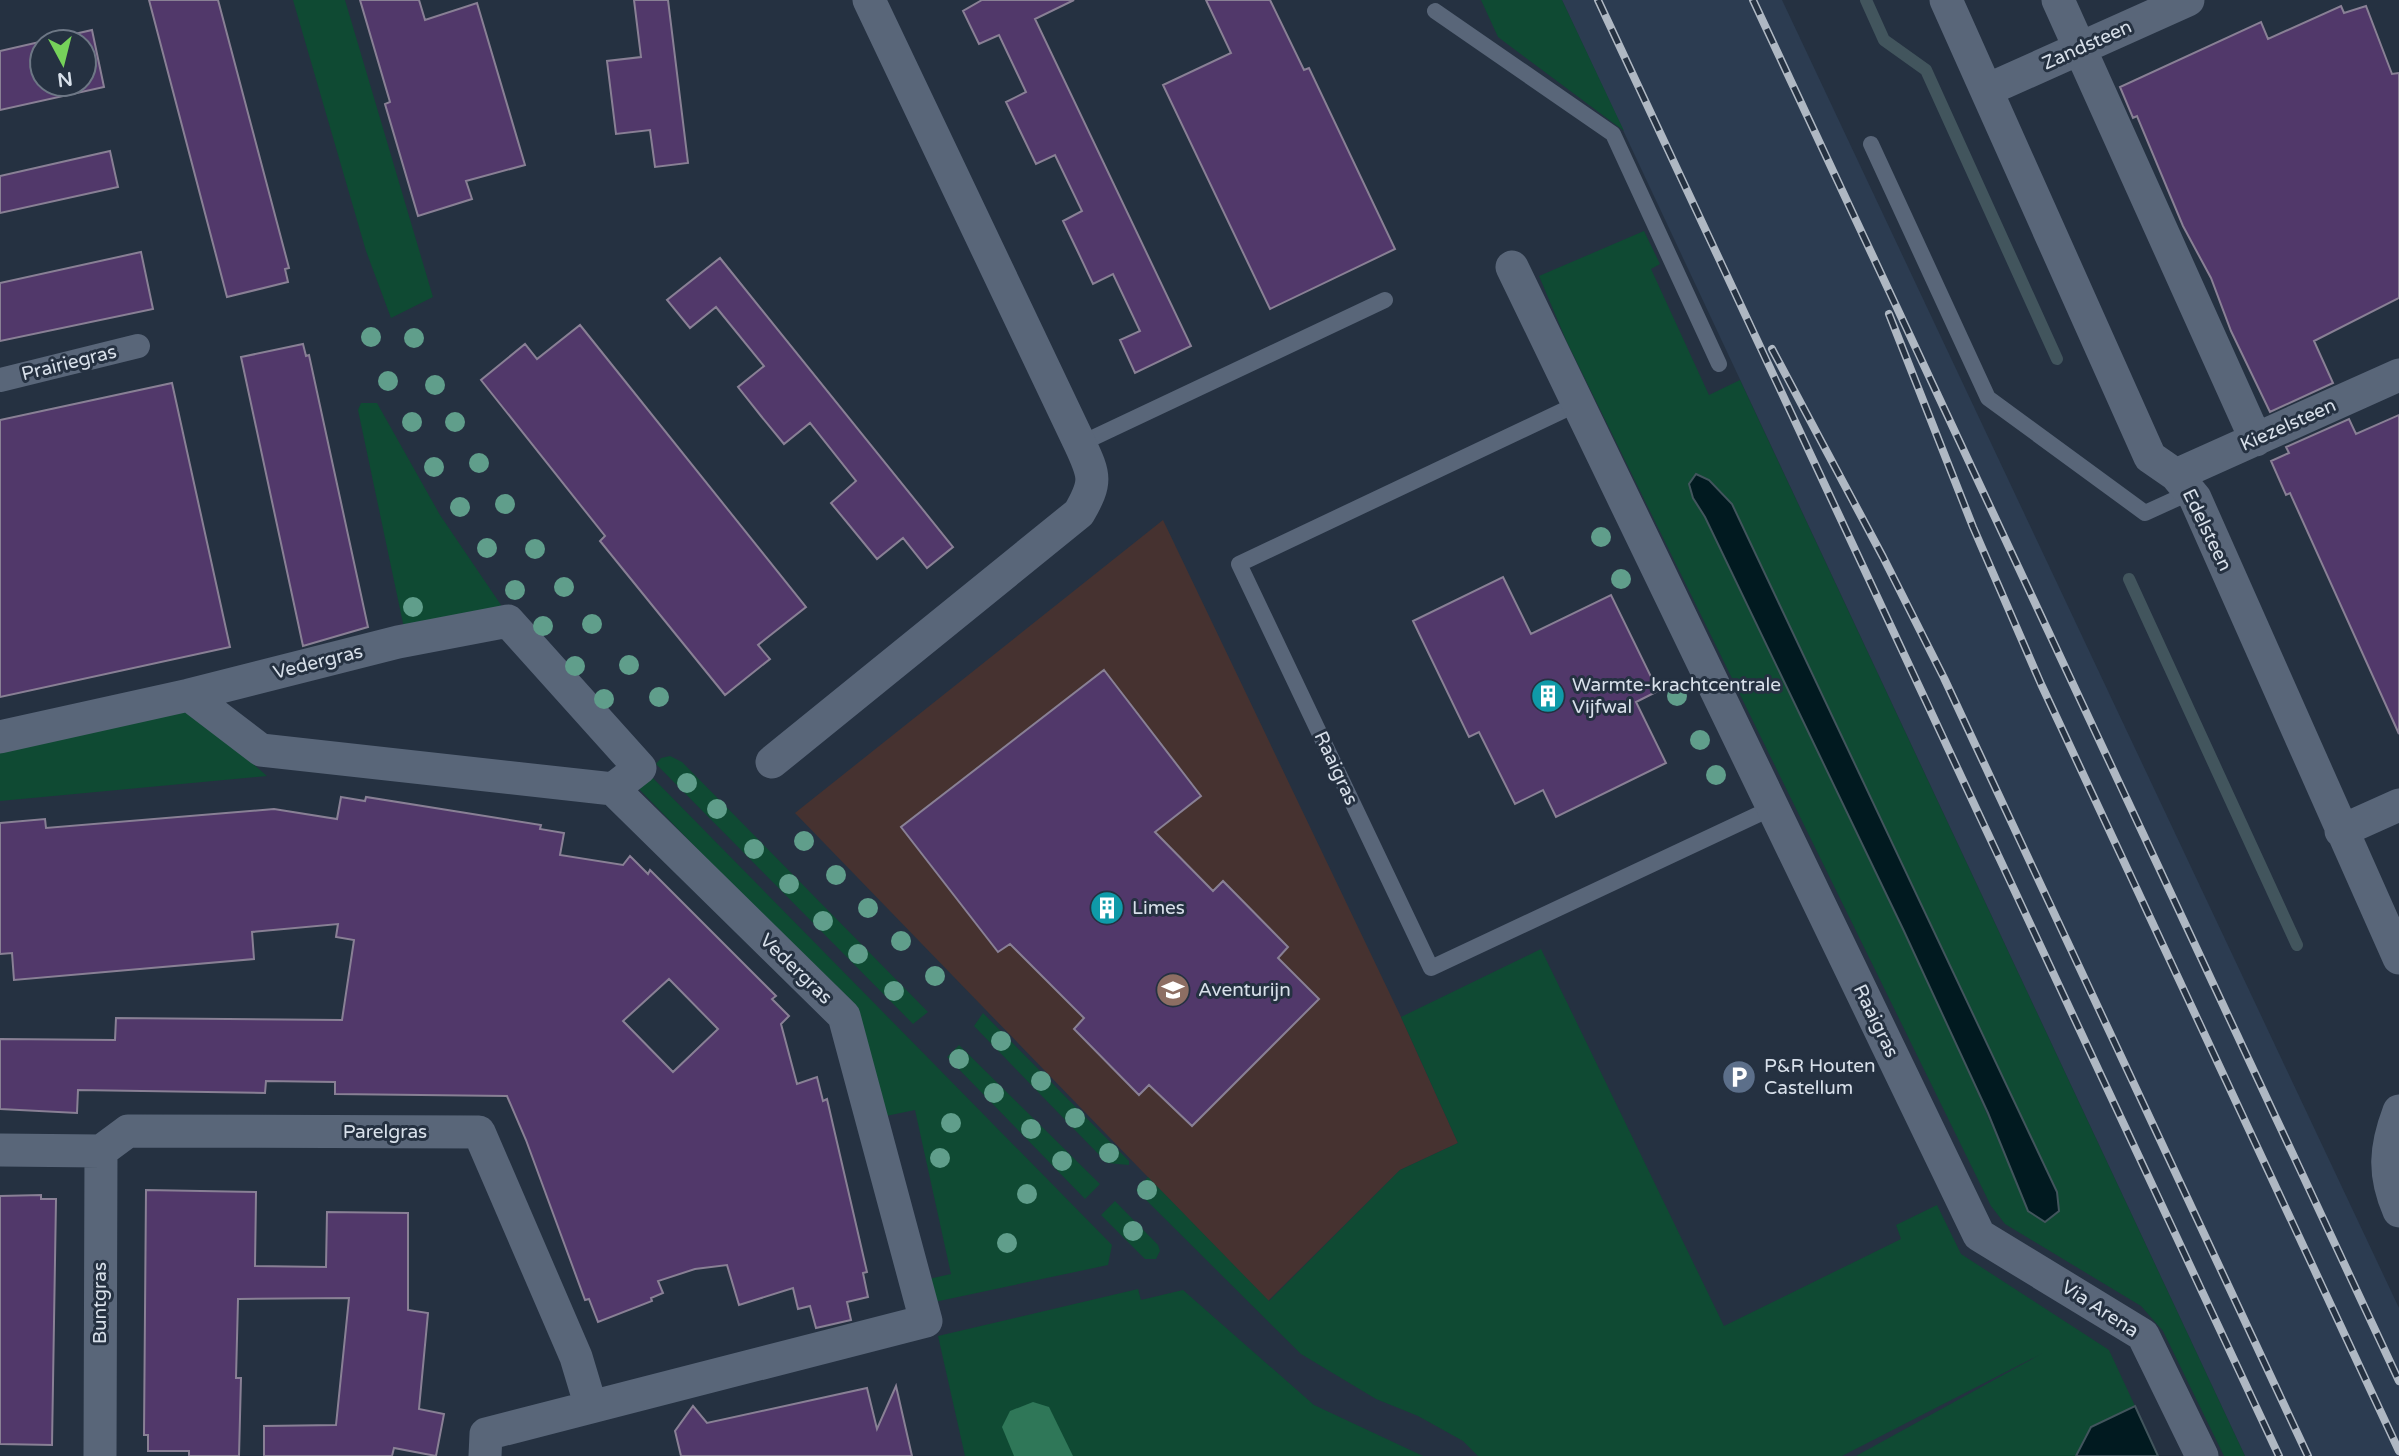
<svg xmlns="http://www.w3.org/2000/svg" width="2399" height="1456" viewBox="0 0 2399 1456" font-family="'Varela Round',sans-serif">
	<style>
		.built { fill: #2c3c51 }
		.education { fill: #463230; fill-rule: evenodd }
		.green { fill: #0f4a33; fill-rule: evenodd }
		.forest { fill: #2f7758 }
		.water { fill: #011a20; stroke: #42555d; stroke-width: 2 }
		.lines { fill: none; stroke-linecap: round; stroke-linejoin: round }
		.stream { stroke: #42555d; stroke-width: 12 }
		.building { fill: #51386a; stroke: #898095; stroke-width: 2; fill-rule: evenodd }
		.service { stroke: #596679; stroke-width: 16 }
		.pedestrian { stroke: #596679; stroke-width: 24 }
		.minor { stroke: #596679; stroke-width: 33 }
		.rail-casing { stroke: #afb8c3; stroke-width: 8 }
		.rail { stroke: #253141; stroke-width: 5; stroke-dasharray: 16; stroke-linecap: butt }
		.tree { fill: #609e8b }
		.labels { text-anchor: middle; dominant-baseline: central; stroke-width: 6; stroke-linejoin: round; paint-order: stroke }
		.street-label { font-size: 19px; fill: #d8e0ea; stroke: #253141 }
		.poi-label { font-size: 19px; fill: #d8e0ea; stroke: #253141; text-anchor: start }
	</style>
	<rect width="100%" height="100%" fill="#253141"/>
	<!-- built -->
	<path class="built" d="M1562,0H1782L2399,1308V1456H2245Z"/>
	<!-- education -->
	<path class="education" d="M1163,520L1401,1017L1458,1143L1400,1170L1268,1301L795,813ZM1104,670L1201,796L1155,832L1213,891L1223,882L1288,946L1278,958L1319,999L1192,1126L1149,1085L1138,1094L1074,1030L1084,1019L1033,967L1034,925L998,952L902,827Z"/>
	<!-- green -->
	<path class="green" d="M293,0H345L433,297L391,318L366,251Z
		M1481,0H1562L1624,131L1498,37Z
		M1644,231L1660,264L1651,269L1709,395L1740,380L2245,1456H2224L2163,1331L2141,1306L2005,1224L1991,1206L1566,340L1539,276ZM1709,480L1732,504L2057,1192L2028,1211C1931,975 1815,747 1705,517L1693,498Z
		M361,403H377L440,515L501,605V614L404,628L358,410Z
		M189,708L267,776L0,801V750Z
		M670,756L682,762L928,1012L913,1024L656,764L661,758Z
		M647,772L1112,1245L1108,1265L925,1304L924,1280L951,1274L915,1110L886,1116L859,1015L640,790L638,781Z
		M1541,949L1724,1326L1901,1239L1896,1225L1937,1205L1961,1254L2109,1350L2135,1406L2091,1427L2076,1456H1856L2043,1353L1842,1456H1478L1463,1441L1418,1416L1376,1399L1301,1354L1136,1190L1148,1177L1269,1301L1400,1170L1458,1143L1401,1017Z
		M983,1013L1129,1161V1165L1107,1163L974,1026Z
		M959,1045L1100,1184L1085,1199L947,1057Z
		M1115,1201L1158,1245L1160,1251L1156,1259H1145L1101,1215Z
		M1138,1289L1141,1300L1183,1290L1314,1405L1423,1456H965L938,1336Z"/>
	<!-- forest -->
	<path class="forest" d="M1033,1402L1049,1407L1073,1456H1014L1002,1427L1010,1411Z"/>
	<!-- water -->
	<path class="water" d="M1696,474L1709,480L1732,504L2057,1192L2059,1211L2045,1222L2028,1211L1988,1113L1903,929L1705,517L1693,498L1689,484Z
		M2135,1406L2158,1456H2076L2091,1427Z"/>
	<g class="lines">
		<!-- stream -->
		<path class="stream" d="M1866,0L1884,40L1926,70L2057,359
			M2129,579L2297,945"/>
	</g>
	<!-- building -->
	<path class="building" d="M149,0H218L289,268L285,269L288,282L227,297Z
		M360,0H419L425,20L477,3L525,165L466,181L472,199L418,216L385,104L390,102Z
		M634,0H668L688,163L655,167L650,130L616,134L607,61L641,57Z
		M982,0H1074L1035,19L1191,346L1135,373L1120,340L1140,331L1113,274L1093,284L1078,252L1063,221L1082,211L1055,155L1036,164L1006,102L1026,92L999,35L979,44L963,11Z
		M1206,0H1270L1304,70L1309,68L1395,249L1270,309L1163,85L1231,53Z
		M2341,6L2344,13L2366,6L2392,74L2399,73V298L2314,341L2333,383L2270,412L2231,331L2211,278L2183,226L2137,116L2133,118L2120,87L2261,22L2268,39Z
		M92,30L104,87L0,110V51ZM42,42H84V84H42Z
		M110,151L118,187L0,213V176Z
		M141,252L153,309L0,341V283Z
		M720,258L953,547L927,568L903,538L877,559L831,503L856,481L810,423L784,444L761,416L738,387L764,366L716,307L690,328L667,300Z
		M580,325L806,607L758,645L770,659L725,695L600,541L605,536L481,380L525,344L537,359Z
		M303,344L306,356L309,355L368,627L303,646L241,357Z
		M172,383L230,647L0,697V420Z
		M2399,415V734L2290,493L2286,495L2271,461L2289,453L2286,447L2349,419L2356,434Z
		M1503,577L1531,634L1611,595L1658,691L1636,702L1666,763L1556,817L1543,790L1515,804L1479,732L1469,737L1413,621Z
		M1104,670L1201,796L1155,832L1213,891L1223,881L1288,947L1278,958L1319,999L1192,1126L1149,1085L1139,1095L1074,1029L1084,1018L1010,944L998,952L901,827Z
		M341,797L365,801L366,797L541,825L540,829L564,833L560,855L623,865L630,856L648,874L650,870L776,996L772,999L789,1016L781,1024L797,1084L817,1077L823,1101L827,1099L867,1272L863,1273L868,1297L847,1302L851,1320L816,1328L810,1306L798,1309L793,1288L739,1305L727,1265L695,1269L658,1281L663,1293L651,1298L652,1301L598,1322L589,1299L585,1300L526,1140L507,1096L335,1094V1082L266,1081L265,1093L78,1090L77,1113L0,1109V1039L115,1040L116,1018L342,1020L354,940L336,937L338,924L252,932L254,959L14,980L12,953L0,954V823L45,819L46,828L274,809L337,819ZM669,979L718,1029L673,1072L623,1021Z
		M146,1190L256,1192L255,1266L326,1267L327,1212L408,1213V1310L428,1313L419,1409L444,1414L436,1456L394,1448L392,1456H264V1426L336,1425L349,1298L238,1299L236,1378H241L239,1456H189V1451H148V1435H144Z
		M41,1195V1199H56L52,1445L0,1444V1196Z
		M896,1386L912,1456H681L675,1431L693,1406L707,1423L867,1388L877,1429Z"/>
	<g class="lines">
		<!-- service -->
		<path class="service" d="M1435,11L1613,134L1719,364
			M1871,144L1988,398L2145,513L2191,492
			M1577,404L1239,564L1431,968L1774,807
			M1080,444L1385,300"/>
		<!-- pedestrian -->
		<path class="pedestrian" d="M0,380L138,346"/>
		<!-- minor -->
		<path class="minor" d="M1946,0L2150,457L2176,475L2195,498L2399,958
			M2058,0L2256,440
			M1987,90L2188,0
			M1512,267L1979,1235L2143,1335L2202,1456
			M2176,475L2399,375
			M189,695L398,642L508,621L640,768L613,789
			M0,737L189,695L261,750L613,789L844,1016L926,1321L591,1407L576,1357L479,1132L128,1131L101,1151L0,1150
			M772,762L1079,513C1097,482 1095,476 1080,444L869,0
			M2341,831L2399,805
			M2399,1111C2385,1148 2383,1174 2399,1211
			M100,1456L101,1151
			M485,1456L486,1434L591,1407"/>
		<!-- rail casing -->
		<g class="rail-casing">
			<path id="rail" d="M1598,0L2279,1456
				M1753,0L2399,1381
				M1889,314L1973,527L2041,684L2399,1451
				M1772,349L1883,557L1944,678L2308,1456"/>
		</g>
		<!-- rail -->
		<use href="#rail" class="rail"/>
	</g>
	<!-- trees -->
	<g class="tree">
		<circle cx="371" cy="337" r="10"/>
		<circle cx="414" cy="338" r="10"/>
		<circle cx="388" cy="381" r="10"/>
		<circle cx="435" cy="385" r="10"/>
		<circle cx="412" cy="422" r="10"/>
		<circle cx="455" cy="422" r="10"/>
		<circle cx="479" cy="463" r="10"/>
		<circle cx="434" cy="467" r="10"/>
		<circle cx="505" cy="504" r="10"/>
		<circle cx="460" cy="507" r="10"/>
		<circle cx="1601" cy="537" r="10"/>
		<circle cx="487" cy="548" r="10"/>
		<circle cx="535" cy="549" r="10"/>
		<circle cx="1621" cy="579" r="10"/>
		<circle cx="564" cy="587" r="10"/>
		<circle cx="515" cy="590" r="10"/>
		<circle cx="413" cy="607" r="10"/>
		<circle cx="592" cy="624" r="10"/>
		<circle cx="543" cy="626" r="10"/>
		<circle cx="629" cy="665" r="10"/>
		<circle cx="575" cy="666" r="10"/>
		<circle cx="1677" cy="696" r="10"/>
		<circle cx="659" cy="697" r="10"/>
		<circle cx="604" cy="699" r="10"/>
		<circle cx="1700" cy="740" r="10"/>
		<circle cx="1716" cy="775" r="10"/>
		<circle cx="687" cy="783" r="10"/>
		<circle cx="717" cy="809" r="10"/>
		<circle cx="804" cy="841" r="10"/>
		<circle cx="754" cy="849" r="10"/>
		<circle cx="836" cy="875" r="10"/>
		<circle cx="789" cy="884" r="10"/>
		<circle cx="868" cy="908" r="10"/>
		<circle cx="823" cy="921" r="10"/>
		<circle cx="901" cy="941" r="10"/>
		<circle cx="858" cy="954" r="10"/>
		<circle cx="935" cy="976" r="10"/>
		<circle cx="894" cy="991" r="10"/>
		<circle cx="1001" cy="1041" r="10"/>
		<circle cx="959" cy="1059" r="10"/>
		<circle cx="1041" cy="1081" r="10"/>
		<circle cx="994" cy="1093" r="10"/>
		<circle cx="1075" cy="1118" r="10"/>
		<circle cx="951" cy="1123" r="10"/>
		<circle cx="1031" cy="1129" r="10"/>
		<circle cx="1109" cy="1153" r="10"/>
		<circle cx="940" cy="1158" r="10"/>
		<circle cx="1062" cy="1161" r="10"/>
		<circle cx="1147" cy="1190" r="10"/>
		<circle cx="1027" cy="1194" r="10"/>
		<circle cx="1133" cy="1231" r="10"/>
		<circle cx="1007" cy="1243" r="10"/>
	</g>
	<!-- icons -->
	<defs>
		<g id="building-disc" transform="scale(1.75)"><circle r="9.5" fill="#0f9aa8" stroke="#253141"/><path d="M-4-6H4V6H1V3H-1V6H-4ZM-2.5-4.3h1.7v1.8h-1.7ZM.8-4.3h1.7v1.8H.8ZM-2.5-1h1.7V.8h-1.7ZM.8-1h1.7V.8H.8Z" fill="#fff"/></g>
		<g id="school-disc" transform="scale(1.75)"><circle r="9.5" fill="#8d6e63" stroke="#253141"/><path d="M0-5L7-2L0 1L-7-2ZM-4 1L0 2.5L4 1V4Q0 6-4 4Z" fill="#fff"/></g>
		<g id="parking-disc" transform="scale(1.75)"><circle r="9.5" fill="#5c6f8a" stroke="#253141"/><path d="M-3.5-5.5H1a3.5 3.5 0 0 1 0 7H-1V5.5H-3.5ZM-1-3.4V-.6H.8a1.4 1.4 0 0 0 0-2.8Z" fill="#fff"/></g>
	</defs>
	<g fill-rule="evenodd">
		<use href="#building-disc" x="1548" y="696"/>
		<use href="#building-disc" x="1107" y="908"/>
		<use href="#school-disc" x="1173" y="990"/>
		<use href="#parking-disc" x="1739" y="1077"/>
	</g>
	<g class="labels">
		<!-- street labels -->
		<g class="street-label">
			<text transform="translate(2087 45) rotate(-24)">Zandsteen</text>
			<text transform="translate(69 363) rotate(-14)">Prairiegras</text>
			<text transform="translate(2288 425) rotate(-24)">Kiezelsteen</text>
			<text transform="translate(2207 530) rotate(64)">Edelsteen</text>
			<text transform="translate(318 662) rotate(-14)">Vedergras</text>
			<text transform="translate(1336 768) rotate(65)">Raaigras</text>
			<text transform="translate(796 969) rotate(44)">Vedergras</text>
			<text transform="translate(1876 1021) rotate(64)">Raaigras</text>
			<text x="385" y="1132">Parelgras</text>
			<text transform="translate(100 1303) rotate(-90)">Buntgras</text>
			<text transform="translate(2100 1309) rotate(33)">Via Arena</text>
		</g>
		<!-- poi labels -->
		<g class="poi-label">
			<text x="1572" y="685">Warmte-krachtcentrale<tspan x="1572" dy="22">Vijfwal</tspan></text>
			<text x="1132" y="908">Limes</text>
			<text x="1198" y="990">Aventurijn</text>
			<text x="1764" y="1066">P&amp;R Houten<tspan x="1764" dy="22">Castellum</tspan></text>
		</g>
	</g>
	<!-- north arrow -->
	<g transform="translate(63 63) rotate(173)"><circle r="33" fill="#253141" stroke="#6d7785" stroke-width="2"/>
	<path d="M0-5L12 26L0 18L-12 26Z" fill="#76d25a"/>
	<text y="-10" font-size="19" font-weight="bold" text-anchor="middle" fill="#d8e0ea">N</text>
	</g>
</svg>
